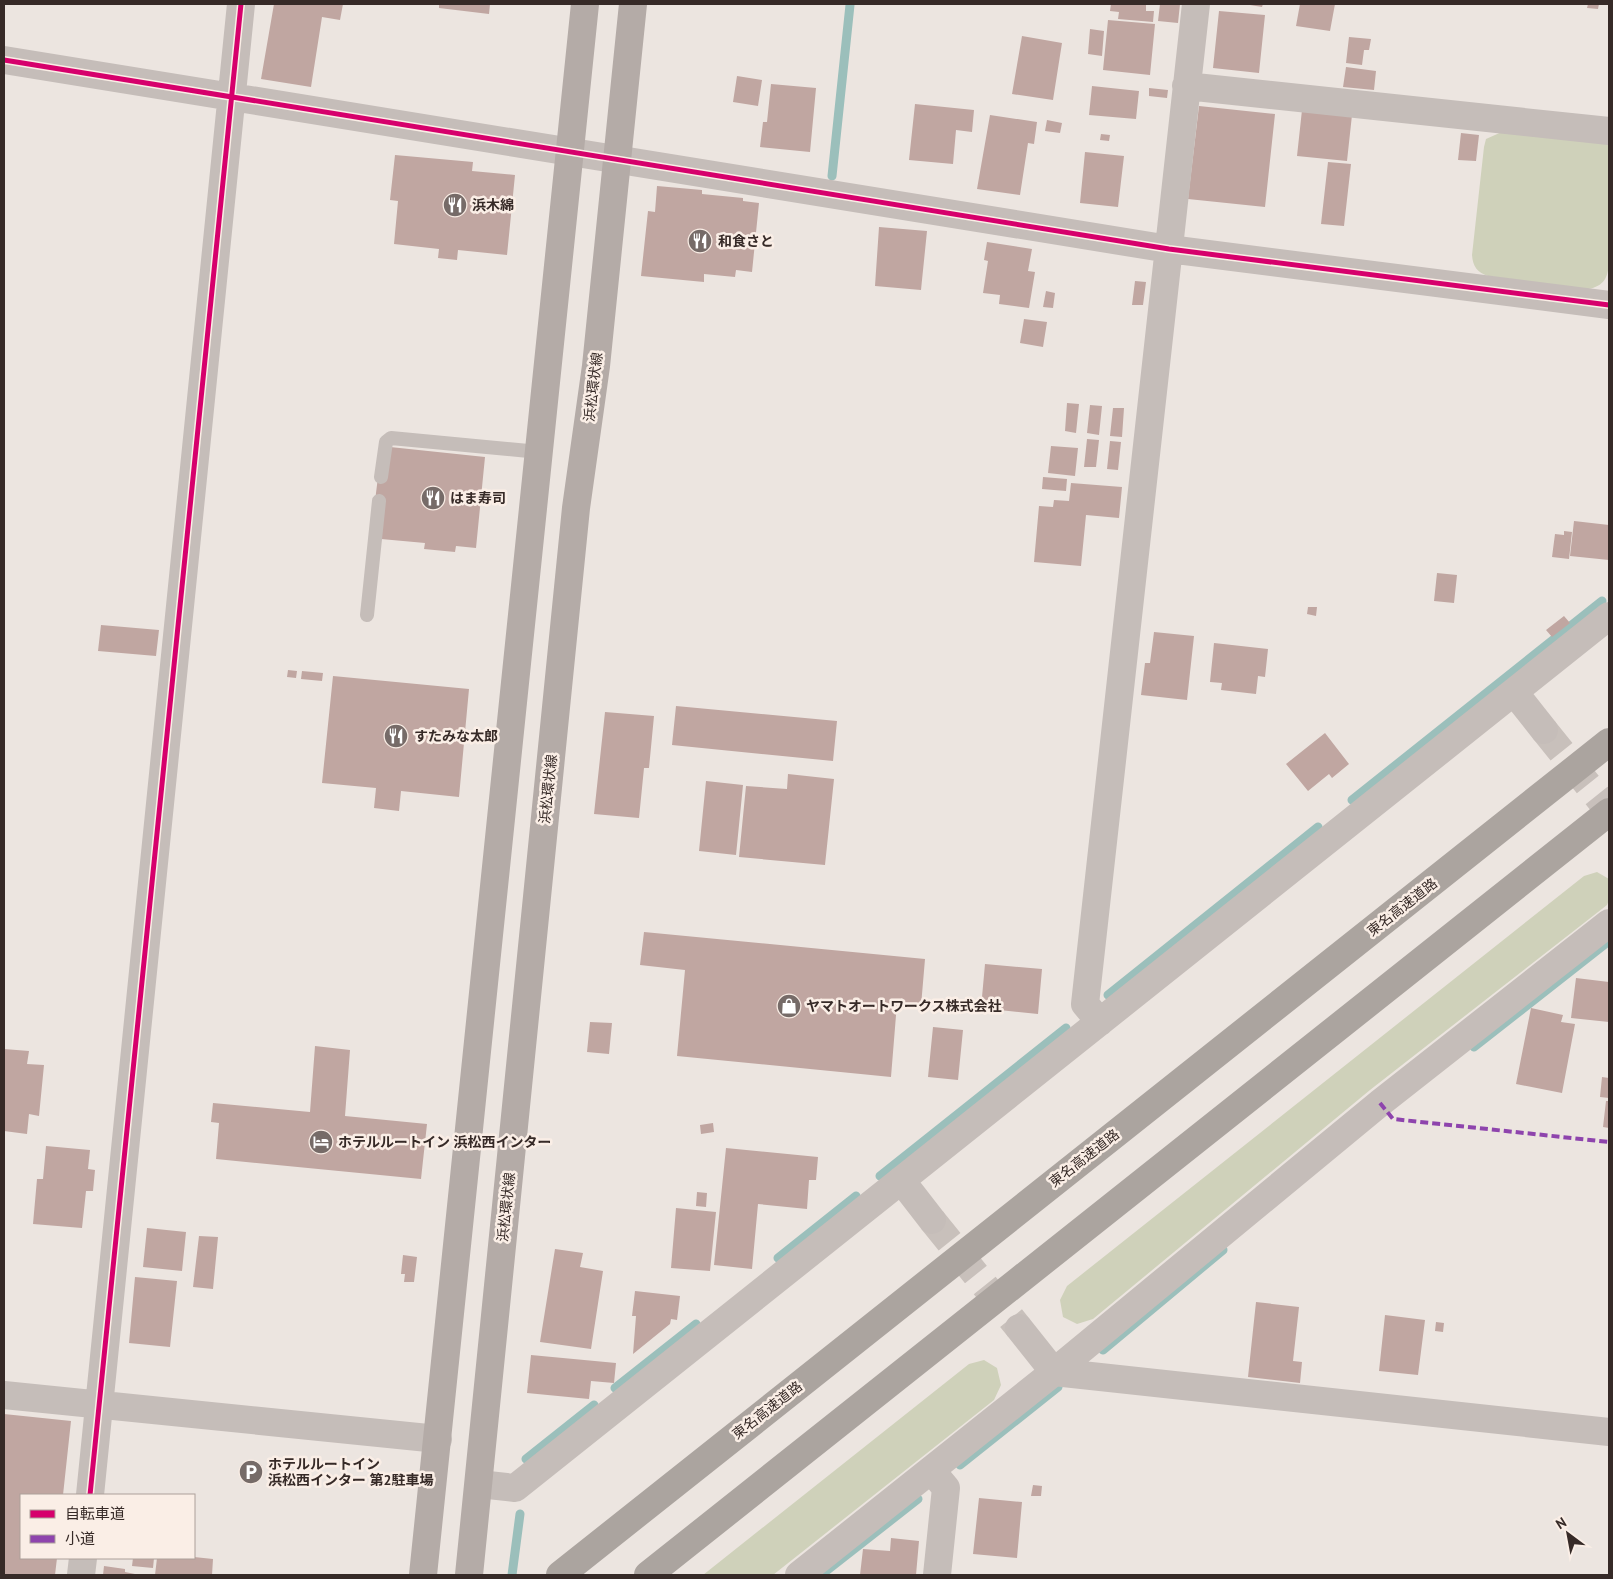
<svg xmlns="http://www.w3.org/2000/svg" width="1613" height="1579" viewBox="0 0 1613 1579" font-family="'PT Sans','Noto Sans JP',sans-serif">
	<style>
		.green { fill: #cfd1ba }
		.lines { fill: none; stroke-linecap: round; stroke-linejoin: round }
		.stream { stroke: #9bbfbb; stroke-width: 9 }
		.building { fill: #c0a6a1 }
		.minor-tunnel { stroke: #c8c0bb; stroke-width: 28; stroke-dasharray: 28 14; stroke-linecap: butt }
		.service { stroke: #c5bdb9; stroke-width: 14 }
		.minor { stroke: #c5bdb9; stroke-width: 28 }
		.primary { stroke: #b4aba7; stroke-width: 28 }
		.motorway { stroke: #aba49f; stroke-width: 28 }
		.quiet { stroke: #8e44ad; stroke-width: 4; stroke-dasharray: 8 4; stroke-linecap: butt }
		.cycleway-casing { stroke: #faeee6; stroke-width: 8 }
		.cycleway { stroke: #d6006c; stroke-width: 5 }
		.labels { text-anchor: middle; dominant-baseline: central; stroke-width: 5; stroke-linejoin: round; paint-order: stroke }
		.poi-label { font-size: 14px; font-weight: bold; fill: #362a27; stroke: #faeee6; text-anchor: start }
		.street-label { font-size: 14px; fill: #362a27; stroke: #faeee6 }
	</style>
	<rect width="100%" height="100%" fill="#ece5e0"/>
	<!-- green -->
	<path class="green" d="M1504,131L1609,143V262C1608,278 1604,286 1588,289L1488,276C1477,272 1473,267 1472,255L1484,147L1486,139Z
		M1597,872L1609,879V900L1607,905L1370,1090L1093,1319L1077,1324L1063,1317L1060,1300L1067,1286L1584,876Z
		M984,1360L997,1368L1001,1385L994,1400L773,1575H703L969,1364Z"/>
	<g class="lines">
		<!-- stream -->
		<path class="stream" d="M832,176L850,5
			M1352,800L1602,601
			M1108,995L1318,827
			M1474,1047L1609,941
			M880,1176L1066,1028
			M778,1258L856,1196
			M1103,1350L1223,1250
			M615,1388L696,1324
			M526,1459L594,1405
			M960,1465L1058,1387
			M512,1575L520,1514
			M821,1575L918,1499"/>
	</g>
	<!-- building -->
	<path class="building" d="M274,4H343L340,20L322,17L311,87L261,79Z
		M439,4H490L489,14L439,8Z
		M1111,4H1146V11H1154L1153,22L1118,19L1119,12L1110,11Z
		M1160,4H1180L1178,23L1158,21Z
		M1244,4H1263L1262,7Z
		M1300,4H1335L1330,31L1296,26Z
		M1588,4H1599L1598,9L1587,8Z
		M1219,11L1265,15L1259,73L1213,68Z
		M1108,20L1155,24L1150,75L1103,70Z
		M1090,29L1104,31L1102,56L1088,54Z
		M1022,36L1062,43L1053,100L1012,94Z
		M1349,37L1371,39L1369,50H1364L1362,65L1346,63Z
		M1346,67L1376,71L1374,90L1343,87Z
		M737,76L762,80L758,106L733,102Z
		M771,84L816,88L810,152L760,147L763,122H767Z
		M1092,86L1139,91L1136,119L1089,115Z
		M1149,88L1168,90L1167,98L1149,96Z
		M915,104L974,110L972,132L956,130L953,164L909,160Z
		M1199,106L1275,114L1265,207L1188,199Z
		M1302,110L1352,115L1347,161L1297,156Z
		M990,115L1037,122L1034,144L1028,143L1020,195L977,189Z
		M1047,120L1062,123L1060,133L1045,131Z
		M1461,133L1479,135L1476,161L1458,160Z
		M1101,134L1110,135L1109,141L1100,140Z
		M1085,152L1124,156L1118,207L1080,203Z
		M395,155L473,162L472,171L515,175L507,255L458,250L457,260L438,258L439,249L394,244L398,201L390,200Z
		M1328,162L1351,164L1344,226L1321,224Z
		M657,186L702,190V194L743,198V201L759,203L752,272L736,270L735,277L704,274V282L641,276L648,211L655,212Z
		M879,227L927,231L921,290L875,286Z
		M987,242L1032,249L1028,271L1035,272L1029,308L999,304L1000,295L983,293L988,261L984,260Z
		M1135,281L1146,282L1143,305H1132Z
		M1046,291L1055,293L1053,308L1043,307Z
		M1024,319L1047,322L1043,347L1020,343Z
		M1067,403L1079,404L1076,433L1065,431Z
		M1090,405L1102,406L1099,435L1087,433Z
		M1113,408H1124L1122,437L1110,436Z
		M1087,439L1099,440L1096,467H1084Z
		M1110,441L1121,442L1118,470L1107,469Z
		M1051,446L1078,448L1075,476L1048,473Z
		M390,447L485,457L476,548L456,546L455,552L424,549L425,543L381,539L375,501L378,477Z
		M1043,477L1067,479L1066,491L1042,489Z
		M1071,483L1122,487L1119,518L1086,515L1081,566L1034,562L1039,506L1053,507L1054,500L1069,501Z
		M1574,521L1609,525V560L1570,556Z
		M1564,531L1572,532L1569,559L1552,557L1555,534L1564,535Z
		M1437,573L1457,575L1454,603L1434,601Z
		M1308,607H1317L1316,616L1307,614Z
		M1564,616L1570,623L1552,637L1546,630Z
		M101,625L159,630L156,656L98,651Z
		M1154,632L1194,636L1187,700L1141,695L1145,663H1150Z
		M1214,643L1268,649L1265,677L1258,676L1256,694L1221,690L1222,683L1210,682Z
		M288,670L297,671L296,678L287,677Z
		M302,671L323,673L322,681L301,679Z
		M333,676L469,689L459,797L401,791L399,811L374,808L376,788L322,783Z
		M676,706L837,721L833,761L672,745Z
		M605,712L654,716L649,768H644L639,818L594,814Z
		M1325,733L1349,764L1332,778L1329,774L1308,791L1286,764Z
		M788,774L834,779L825,865L739,857L746,786L787,789Z
		M706,781L743,785L736,855L699,851Z
		M644,932L925,959L921,1006L897,1003L891,1077L677,1056L685,970L640,965Z
		M985,964L1042,969L1038,1014L981,1008Z
		M1576,978L1609,982V1022L1571,1018Z
		M1531,1008L1563,1015L1561,1022L1575,1024L1562,1093L1516,1084Z
		M590,1022L612,1023L609,1054L587,1052Z
		M933,1027L963,1030L958,1080L928,1077Z
		M315,1046L350,1050L345,1116L427,1124L421,1179L216,1159L219,1123L211,1122L213,1103L310,1112Z
		M4,1049L29,1051L27,1064L44,1065L39,1116L29,1114L27,1134L4,1131Z
		M1602,1077L1609,1078V1098L1600,1097Z
		M1606,1101H1609V1128L1603,1127Z
		M713,1123L714,1132L701,1134L700,1125Z
		M46,1146L90,1150L88,1169L95,1170L93,1191H86L82,1228L33,1224L37,1179H43Z
		M726,1148L818,1157L816,1180H809L807,1209L758,1204L752,1269L714,1265Z
		M697,1192L707,1193L706,1207L696,1206Z
		M676,1208L716,1212L710,1271L671,1268Z
		M147,1228L186,1232L182,1271L143,1267Z
		M199,1236L218,1237L213,1289L193,1287Z
		M555,1249L583,1253L580,1267L603,1271L591,1349L540,1342Z
		M403,1255L417,1257L414,1282H404L405,1274H401Z
		M135,1277L177,1281L170,1347L129,1343Z
		M635,1291L680,1296L677,1320L671,1319L670,1324L633,1354L636,1316H632Z
		M1256,1302L1299,1307L1293,1361L1302,1362L1300,1383L1248,1377Z
		M1385,1315L1425,1320L1418,1375L1379,1371Z
		M1436,1322L1444,1323L1443,1332L1435,1331Z
		M531,1355L616,1363L614,1383L591,1381L589,1399L527,1393Z
		M4,1414L71,1421L63,1495H21V1558H57L55,1575H4Z
		M1033,1485L1042,1486L1041,1496H1031Z
		M979,1498L1022,1502L1017,1558L973,1554Z
		M891,1538L919,1541L916,1575H860L863,1549L890,1551Z
		M194,1557L213,1559L212,1575H155L157,1558Z
		M133,1558H154L153,1568L132,1566Z
		M104,1566L125,1569V1572L140,1575H103Z"/>
	<g class="lines">
		<!-- minor-tunnel -->
		<path class="minor-tunnel" d="M1544,730L1609,811
			M932,1220L1019,1328"/>
		<!-- service -->
		<path class="service" d="M381,477L386,442L391,438L539,452
			M367,615L379,501"/>
		<!-- minor -->
		<path class="minor" d="M4,60L1169,249L1609,305
			M1186,86L1609,131
			M1514,692L1544,730
			M1100,1022L1085,1004L1196,4
			M901,1180L932,1220
			M1019,1328L1054,1372L1609,1432
			M4,1395L438,1439
			M931,1470L946,1488L937,1575
			M479,1484L515,1488L1609,616
			M90,1495L241,4
			M81,1575L83,1558
			M799,1575L1054,1372L1380,1103L1609,923"/>
		<!-- primary -->
		<path class="primary" d="M423,1575L585,4
			M469,1575L576,508L596,366L633,4"/>
		<!-- motorway -->
		<path class="motorway" d="M560,1575L1609,742
			M648,1575L1609,812"/>
		<!-- quiet -->
		<path class="quiet" d="M1380,1103L1393,1119L1609,1142"/>
		<!-- cycleway casing -->
		<g class="cycleway-casing">
			<path id="cycleway" d="M4,60L1169,249L1609,305
				M90,1495L241,4"/>
		</g>
		<!-- cycleway -->
		<use href="#cycleway" class="cycleway"/>
	</g>
	<!-- icons -->
	<defs>
		<g id="restaurant-disc" transform="scale(1.25)"><circle r="9.5" fill="#766b68" stroke="#faeee6"/><path d="M-5-6h1v4h1v-4h1v4h1v-4h1v5L-1.5 .5V6h-2V.5L-5-1ZM5-6V6H3V1.5H1.5Q1.5-4 5-6Z" fill="#fff"/></g>
		<g id="shop-disc" transform="scale(1.25)"><circle r="9.5" fill="#766b68" stroke="#faeee6"/><path d="M-5-2.5h2.3a2.7 3.5 0 0 1 5.4 0H5L5.5 6h-11ZM-1.5-2.5h3a1.5 2.3 0 0 0-3 0Z" fill="#fff"/></g>
		<g id="hotel-disc" transform="scale(1.25)"><circle r="9.5" fill="#766b68" stroke="#faeee6"/><path d="M-6-4.5h1.5V1H6V5H4.5V3h-9V5H-6ZM-4 0a1.8 1.8 0 1 1 3.6 0ZM.5 0V-2.5h3Q6-2.5 6 0Z" fill="#fff"/></g>
		<g id="parking-disc" transform="scale(1.25)"><circle r="9.5" fill="#766b68" stroke="#faeee6"/><path d="M-3.5-5.5H1a3.5 3.5 0 0 1 0 7H-1V5.5H-3.5ZM-1-3.4V-.6H.8a1.4 1.4 0 0 0 0-2.8Z" fill="#fff"/></g>
	</defs>
	<g fill-rule="evenodd">
		<use href="#restaurant-disc" x="455" y="205"/>
		<use href="#restaurant-disc" x="700" y="241"/>
		<use href="#restaurant-disc" x="433" y="498"/>
		<use href="#restaurant-disc" x="396" y="736"/>
		<use href="#shop-disc" x="789" y="1006"/>
		<use href="#hotel-disc" x="321" y="1142"/>
		<use href="#parking-disc" x="251" y="1472"/>
	</g>
	<g class="labels">
		<!-- poi labels -->
		<g class="poi-label">
			<text x="472" y="205">浜木綿</text>
			<text x="718" y="241">和食さと</text>
			<text x="450" y="498">はま寿司</text>
			<text x="414" y="736">すたみな太郎</text>
			<text x="806" y="1006">ヤマトオートワークス株式会社</text>
			<text x="338" y="1142">ホテルルートイン 浜松西インター</text>
			<text x="268" y="1464">ホテルルートイン<tspan x="268" dy="16">浜松西インター 第2駐車場</tspan></text>
		</g>
		<!-- street labels -->
		<g class="street-label">
			<text transform="translate(593 387) rotate(-83)">浜松環状線</text>
			<text transform="translate(548 789) rotate(-84)">浜松環状線</text>
			<text transform="translate(1402 907) rotate(-38)">東名高速道路</text>
			<text transform="translate(1084 1158) rotate(-38)">東名高速道路</text>
			<text transform="translate(506 1207) rotate(-84)">浜松環状線</text>
			<text transform="translate(767 1410) rotate(-38)">東名高速道路</text>
		</g>
	</g>
	<!-- border -->
	<rect width="1613" height="1579" fill="none" stroke="#362a27" stroke-width="10"/>
	<!-- legend -->
	<rect x="20" y="1494" width="175" height="65" fill="#faeee6" stroke="#aca09a"/>
	<rect x="30" y="1510" width="25" height="8" fill="#d6006c" stroke="#aca09a"/>
	<text x="65" y="1519" font-size="15" fill="#362a27">自転車道</text>
	<rect x="30" y="1535" width="25" height="8" fill="#8e44ad" stroke="#aca09a"/>
	<text x="65" y="1544" font-size="15" fill="#362a27">小道</text>
	<!-- north arrow -->
	<g transform="translate(1568 1534) rotate(328)" stroke="#faeee6" stroke-width="4" paint-order="stroke">
	<path d="M0-4L9 19L0 12L-9 19Z" fill="#362a27"/>
	<text y="-8" font-size="14" font-weight="bold" text-anchor="middle" fill="#362a27">N</text>
	</g>
</svg>
